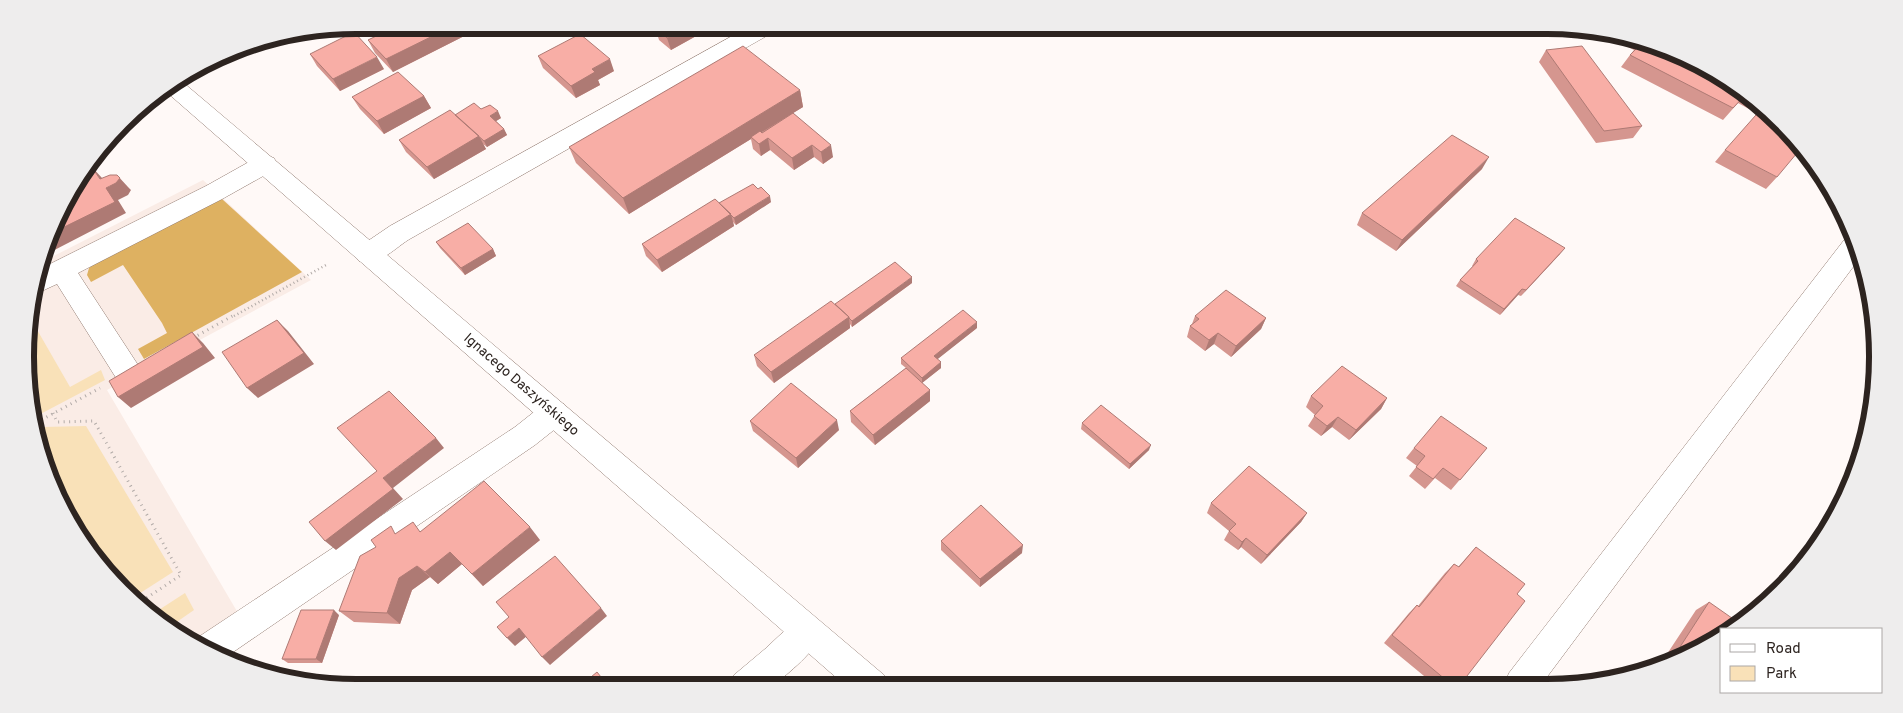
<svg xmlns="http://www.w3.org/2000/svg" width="1903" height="713" viewBox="0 0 1903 713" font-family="Overpass,sans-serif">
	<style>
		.built { fill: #faece6 }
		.green { fill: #f9e1b8 }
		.forest { fill: #deb161 }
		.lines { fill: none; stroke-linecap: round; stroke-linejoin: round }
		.minor-casing { stroke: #917a70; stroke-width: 1 }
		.major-casing { stroke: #917a70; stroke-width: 1 }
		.path-far1 { stroke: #b2aba8; stroke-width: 2.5; stroke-dasharray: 1 3; stroke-linecap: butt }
		.path { stroke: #b2aba8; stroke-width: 3; stroke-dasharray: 1 4.5; stroke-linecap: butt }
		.minor { fill: #fff; fill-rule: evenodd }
		.major { fill: #fff; fill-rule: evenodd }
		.wall { fill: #d5968f }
		.shaded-wall { fill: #ae7a74 }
		.building { fill: #f8aea6; stroke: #ae7a74 }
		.labels { text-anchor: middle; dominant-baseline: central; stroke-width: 4; stroke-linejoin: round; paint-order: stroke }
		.street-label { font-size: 14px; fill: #2d2420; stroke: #fff }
		.rim { fill: none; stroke: #2d2420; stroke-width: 6 }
	</style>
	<rect width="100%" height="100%" fill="#fff9f7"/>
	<!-- built -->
	<path class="built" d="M203,180L311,280L107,390L238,613L192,643L155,620L81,540L50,483L31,421L28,313L40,263Z"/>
	<!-- green -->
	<path class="green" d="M28,314L70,387L101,370L105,380L31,419Z
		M86,426L173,572L134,597L81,540L50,483L34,430L43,427Z
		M185,593L194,610L168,628L151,615Z"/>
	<!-- forest -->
	<path class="forest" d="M222,199L302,272L144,359L138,349L167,333L162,323L123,265L91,282L87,275L89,268L95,263Z"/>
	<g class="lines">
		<!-- minor casing -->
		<g class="minor-casing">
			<path id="minor" d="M752,25H780L777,30L408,240C393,250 377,267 359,261L355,254L359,247L390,226Z
				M265,155L274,158L277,164L274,170L224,198L78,273L138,365L142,373L138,381L128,385L118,381L57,284L44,290L33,293L38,270L206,186L256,158Z
				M1853,234L1862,255L1541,685H1504L1509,673L1848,235Z
				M554,401L564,404L568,413L564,422L535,445L223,659L210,654L193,643L194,640L515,427L544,404Z
				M807,615L818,620L823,631C814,654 790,671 772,687H729L734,675L765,649L796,620Z"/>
		</g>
		<!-- major casing -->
		<g class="major-casing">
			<path id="major" d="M179,79L884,675L889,687H847L163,89Z"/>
		</g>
		<!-- path-far1 -->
		<path class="path-far1" d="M234,316L326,265"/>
		<!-- path -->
		<path class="path" d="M193,338L236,314
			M53,413L57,422L94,421L181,575L139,603
			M32,425L100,388"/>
		<!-- minor -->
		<use href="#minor" class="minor"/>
		<!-- major -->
		<use href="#major" class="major"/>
	</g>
	<!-- wall -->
	<path class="wall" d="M399,25H486L393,72L375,53L368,40Z
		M716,25L671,50L659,40L655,27Z
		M1615,34L1633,36L1749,94L1756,101L1749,109L1738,103L1723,120L1621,67L1630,55L1634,50L1612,39Z
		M1546,50L1642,126L1633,138L1596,143L1539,62Z
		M310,54L384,69L340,91L317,66Z
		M538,56L614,71L598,80L600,85L576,98L543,68Z
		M800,90L803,107L762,132L793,113L833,157L823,164L814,157L794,170L770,150L761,156L753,149L751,139L629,214L576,163L569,147Z
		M424,96L431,108L384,134L360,109L352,97Z
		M481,109L501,118L496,121L504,129L507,135L487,147L483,144L486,149L434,179L406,152L399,140L455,115Z
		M1725,150L1777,177L1766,189L1715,162Z
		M1482,169L1396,251L1357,225L1362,213Z
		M771,202L736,225L733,222L734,226L662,272L646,256L642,244L719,203Z
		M436,242L493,249L496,256L465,275L440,248Z
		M1560,254L1521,296L1518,295L1500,315L1456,286L1460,280L1473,266H1472L1476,259Z
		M912,283L852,327L850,324V328L774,383L757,366L754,355L835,304Z
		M1195,316L1266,318L1261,329L1231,357L1214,344L1205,351L1187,337L1190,326L1192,324Z
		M977,328L937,359L941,368L922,383L930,401L875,445L851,422L850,411L906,368L901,364V358Z
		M1311,396L1387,398L1381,409L1349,440L1332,427L1321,436L1308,426L1315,415L1306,407Z
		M750,421L839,430L798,468L753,431Z
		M1082,423L1149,450L1129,469L1081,429Z
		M1414,448H1487L1451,490L1435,478L1425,489L1409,476L1417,466L1406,458Z
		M1211,503L1307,513L1301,522L1261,564L1241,547L1238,550L1224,540L1229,531L1207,513Z
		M422,531L540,540L483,586L462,564L438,584L430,577L412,590L400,624L354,622L339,611L376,547L397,533Z
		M941,541L1022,553L980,587L941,550Z
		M1476,547L1517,594L1460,685H1435L1384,643L1409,613L1417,605L1418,606L1445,573L1454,564L1458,567Z
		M1709,602L1693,654L1674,660L1667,654L1696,610Z
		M339,615L322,663H288L282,659Z"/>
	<!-- shaded-wall -->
	<path class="shaded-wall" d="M455,25H486L393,72L386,59Z
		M690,25H716L671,50L667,38Z
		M377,57L384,69L340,91L333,79Z
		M610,59L614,71L598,80L600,85L576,98L571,86L592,69Z
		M800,90L803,107L752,138L751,137V139L629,214L623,198Z
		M424,96L431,108L384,134L377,121Z
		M498,111L501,118L493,123L490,116Z
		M504,129L507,135L487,147L484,141Z
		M479,136L486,149L434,179L427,167Z
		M768,138L770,150L761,156L759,144Z
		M812,145L814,157L794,170L792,158Z
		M831,145L833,157L823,164L821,152Z
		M1489,157L1482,169L1396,251L1402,240Z
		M91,166L102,178L109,187L117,175L128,187L131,190L128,195L118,200L126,213L41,257L42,250L50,234L106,188Z
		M770,196L771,202L736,225L734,218Z
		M731,214L734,226L662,272L657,260Z
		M1565,248L1560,254L1521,296L1526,290Z
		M493,249L496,256L465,275L461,268Z
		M912,277V283L852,327V321Z
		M1522,289L1518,295L1500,315L1504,309Z
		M849,317L850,328L774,383L771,372Z
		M1266,318L1261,329L1231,357L1236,346Z
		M277,320L288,331L314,364L258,398L247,388Z
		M977,322V328L934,362V356Z
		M192,332L203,343L215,358L131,408L118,397Z
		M1218,333L1214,344L1205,351L1209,340Z
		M941,362V368L922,383V378Z
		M930,390V401L875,445L873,435Z
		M1387,398L1381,409L1349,440L1356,430Z
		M1338,417L1332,427L1321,436L1327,426Z
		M837,420L839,430L798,468L796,458Z
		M436,438L444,448L393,488L403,499L336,550L325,541L383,478Z
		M1151,445L1149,450L1129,469L1130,464Z
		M1307,513L1301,522L1261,564L1267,555Z
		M530,527L540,540L483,586L472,574Z
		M1246,538L1241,547L1238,550L1242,542Z
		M1023,545L1022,553L980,587V579Z
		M450,552L462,564L438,584L425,572Z
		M417,566L430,577L412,590L400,624L387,613L399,578Z
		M601,608L607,616L550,665L542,657Z
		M334,610L339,615L322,663L316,659Z
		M519,628L527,636L515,646L507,638Z"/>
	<!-- building -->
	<path class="building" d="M399,25H455L386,59L368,40Z
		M659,25H690L667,38L655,27Z
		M354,32L377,57L333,79L310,54Z
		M580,34L610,59L592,69L595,72L571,86L538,56Z
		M1621,35L1633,36L1644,41L1640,45Z
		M1644,41L1740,88L1747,93L1733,108L1630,55Z
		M1645,41L1693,59L1740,88Z
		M743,46L800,90L623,198L569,147Z
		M1582,46L1642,126L1604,131L1546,50Z
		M398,72L424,96L377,121L352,97Z
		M1747,93L1756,101L1754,102L1744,97Z
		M474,103L481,109L490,105L498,111L490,116L504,129L484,141L455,115Z
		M1763,107L1796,138L1802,147L1777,177L1725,150Z
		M450,110L479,136L427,167L399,140Z
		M793,113L831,145L821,152L812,145L792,158L768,138L759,144L751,137L760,131L762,133Z
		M1452,135L1489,157L1402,240L1362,213Z
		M91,166L100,179L110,175H117L120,178L116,183L106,188L115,202L50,234L57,217L59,216L58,215L69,191L89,167Z
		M753,184L758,189L761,187L770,196L734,218L719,203Z
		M715,199L731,214L657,260L642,244Z
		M1515,218L1565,248L1526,290L1522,289L1504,309L1460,280L1478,261L1476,259Z
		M468,223L493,249L461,268L436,242Z
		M895,262L912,277L852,321L849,318V317L835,304Z
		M1226,290L1266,318L1236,346L1218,333L1209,340L1190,326L1199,319L1195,316Z
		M831,301L849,317L771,372L754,355Z
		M963,310L977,322L934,356L941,362L922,378L901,358Z
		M277,320L304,353L247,388L222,352Z
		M192,332L203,347L118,397L109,381Z
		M1342,366L1387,398L1356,430L1338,417L1327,426L1314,416L1323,406L1311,396Z
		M906,368L930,390L873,435L850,411Z
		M791,383L837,420L796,458L750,421Z
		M389,391L436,438L383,478L393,489L325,541L309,522L377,471L337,428Z
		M1101,405L1151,445L1130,464L1082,423Z
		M1441,416L1487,448L1460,480L1443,468L1433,479L1416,467L1425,456L1414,448Z
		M1249,466L1307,513L1267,555L1246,538L1242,542L1229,531L1236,524L1211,503Z
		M484,481L530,527L472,574L450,552L425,572L417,566L399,578L387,613L339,611L360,556L376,547L371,540L391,526L395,534L413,522L420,532Z
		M981,505L1023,545L980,579L941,541Z
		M1476,547L1525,584L1517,594L1525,601L1460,685H1452L1392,635L1417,605L1419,607L1454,564L1459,567Z
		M555,556L601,608L542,657L519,628L507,638L497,627L509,617L496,602Z
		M1709,602L1739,623L1730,629H1722V635L1691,655L1680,647Z
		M301,610H334L316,659H282Z
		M597,672L609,687H579Z"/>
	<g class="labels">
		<!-- street labels -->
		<g class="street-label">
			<text transform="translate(521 385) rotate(41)">Ignacego Daszyńskiego</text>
		</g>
	</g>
	<!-- crop -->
	<path d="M0 0H1903V713H0ZM356 34H1547A322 322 0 0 1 1869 356V357A322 322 0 0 1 1547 679H356A322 322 0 0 1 34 357V356A322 322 0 0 1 356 34Z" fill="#eeeded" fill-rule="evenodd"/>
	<path class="rim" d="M356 34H1547A322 322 0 0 1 1869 356V357A322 322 0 0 1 1547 679H356A322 322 0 0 1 34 357V356A322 322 0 0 1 356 34Z"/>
	<!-- legend -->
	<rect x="1720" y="628" width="162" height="65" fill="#ffffff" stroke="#aba7a6"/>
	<rect x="1730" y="644" width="25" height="8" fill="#ffffff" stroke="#aba7a6"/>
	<text x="1766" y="653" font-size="15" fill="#2d2420">Road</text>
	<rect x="1730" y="666" width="25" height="15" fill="#f9e1b8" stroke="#aba7a6"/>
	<text x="1766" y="678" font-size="15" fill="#2d2420">Park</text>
</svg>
